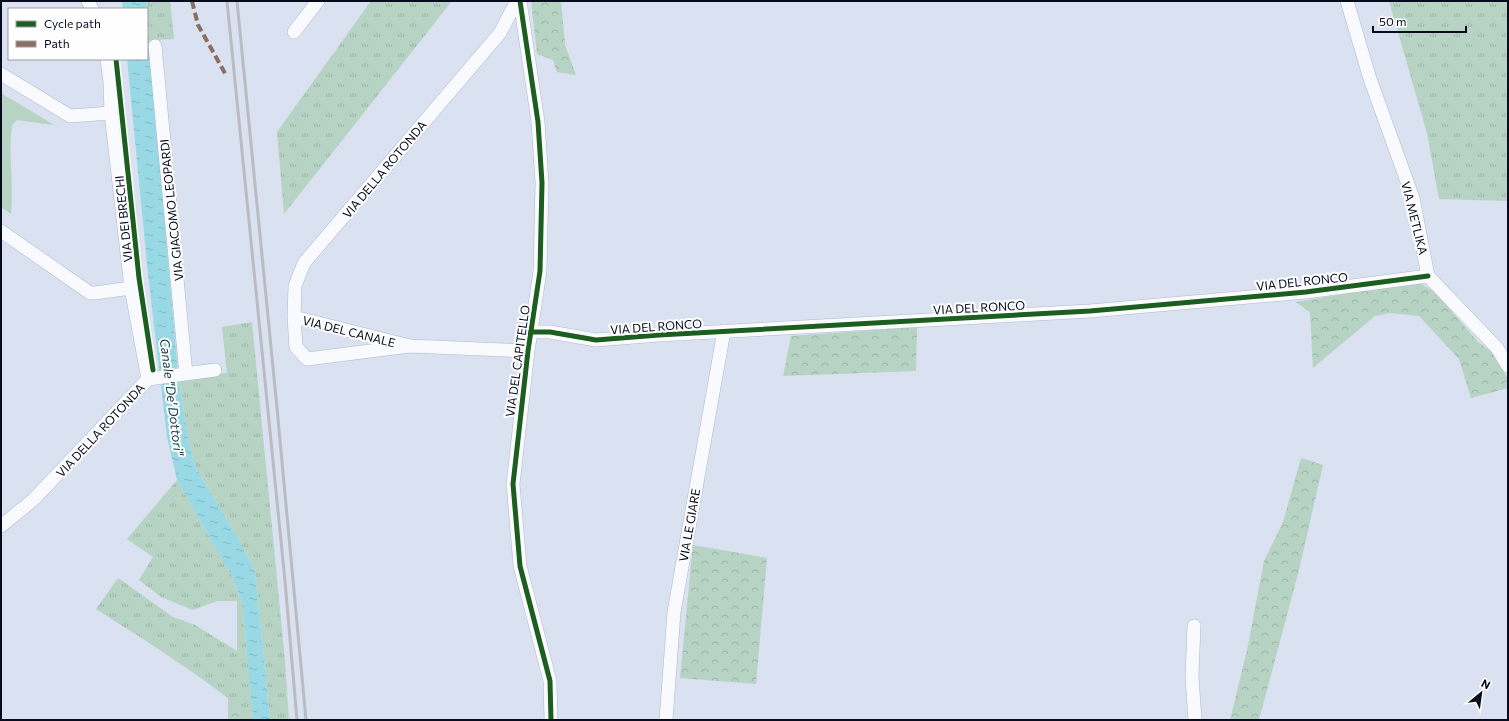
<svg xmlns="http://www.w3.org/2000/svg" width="1509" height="721" viewBox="0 0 1509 721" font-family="Commissioner,sans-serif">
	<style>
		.grass { fill: url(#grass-tufts) }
		.forest { fill: url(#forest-crowns) }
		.park { fill: #b6d3c3 }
		.water { fill: url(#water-ripples) }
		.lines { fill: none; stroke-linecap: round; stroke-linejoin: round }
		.minor-casing { stroke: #b1b8c9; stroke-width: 14 }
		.minor { stroke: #f9fafd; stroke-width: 13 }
		.rail { stroke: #bbbcc1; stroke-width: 3 }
		.quiet { stroke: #8d6e63; stroke-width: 4; stroke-dasharray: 8 4; stroke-linecap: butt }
		.cycleway-casing { stroke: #fefefe; stroke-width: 8 }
		.cycleway { stroke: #1b5e20; stroke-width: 5 }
		.labels { text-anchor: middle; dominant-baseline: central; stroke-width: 4; stroke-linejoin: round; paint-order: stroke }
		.street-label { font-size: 12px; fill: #060c1d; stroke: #fefefe }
		.water-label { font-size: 13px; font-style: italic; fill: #164046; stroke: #fefefe }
	</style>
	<defs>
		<pattern id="grass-tufts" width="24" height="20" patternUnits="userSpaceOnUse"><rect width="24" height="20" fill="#b6d3c3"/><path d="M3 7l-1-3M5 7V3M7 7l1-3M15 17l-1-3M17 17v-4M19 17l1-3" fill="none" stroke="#9bb4a7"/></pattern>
		<pattern id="forest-crowns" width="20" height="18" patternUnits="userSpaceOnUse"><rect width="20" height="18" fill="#b6d3c3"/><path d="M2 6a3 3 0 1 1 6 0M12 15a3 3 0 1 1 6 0" fill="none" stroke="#9bb4a7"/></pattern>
		<pattern id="water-ripples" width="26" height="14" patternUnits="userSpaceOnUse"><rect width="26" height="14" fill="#99d9e6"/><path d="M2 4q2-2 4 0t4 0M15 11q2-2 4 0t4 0" fill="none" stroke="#82b9c5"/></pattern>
	</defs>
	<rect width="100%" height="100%" fill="#dae1f1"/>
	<!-- grass -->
	<path class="grass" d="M146,1H170L174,39L154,40L182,367H178Z
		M371,1H452L284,214L277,132Z
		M1389,1H1508V201L1439,199L1427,133Z
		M252,322L285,661L289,720H270L255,571L239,540L196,468L189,444L179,378L227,373L222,327Z
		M177,480L232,577L242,602L253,718C204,677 149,643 96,609L118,578L173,617L195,625L237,651V601H217L193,610L161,597L139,580L153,557L127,539Z"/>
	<!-- forest -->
	<path class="forest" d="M531,1H561L565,45L576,75L557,72L553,60L537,54Z
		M1408,283L1421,284L1435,292L1478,342L1493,353L1508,379V388L1471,398L1459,359L1419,316L1390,313L1375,316L1313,368L1310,312L1296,302Z
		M917,327L916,371L783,376L791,336Z
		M1301,458L1323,465L1299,570L1259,720H1230L1248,646L1264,561L1283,522Z
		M693,545L767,558L756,684L680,678Z
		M228,697L253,718V720H228Z"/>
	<!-- park -->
	<path class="park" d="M1,93L54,125L17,120L12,125C8,155 14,184 11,214L1,207Z"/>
	<!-- water -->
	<path class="water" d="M122,1H146L147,9H123Z
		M147,14L178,374L189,444L196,468L239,540L255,571L270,720H253L242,602L232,577L177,480L167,437L148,274L127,59H147Z"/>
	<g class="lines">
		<!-- minor casing -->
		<g class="minor-casing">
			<path id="minor" d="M88,1L92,9
				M520,1L538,122L542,183L540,271L528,351L513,484L520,566L550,681L551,720
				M1347,1L1370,79L1413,198L1428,276L1497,348L1508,366
				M294,32L318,1
				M155,46L186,374
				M107,59L110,82L111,113L131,288L148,379
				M1,74L70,116L111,113
				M1,231L90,293H95L131,288
				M294,317L410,346L528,351
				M530,332H550L596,340L659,335L1090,311L1306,292L1428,276
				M410,346L307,359L296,347L294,317L295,286L304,263L500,33L513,8L520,4
				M1,526L33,500L148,379L215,370
				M1194,626L1192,677L1195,720
				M666,720L674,612L724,331"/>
		</g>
		<!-- minor -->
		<use href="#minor" class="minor"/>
		<!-- rail -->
		<path class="rail" d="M227,1L285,581L297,720
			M237,1L277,408L306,720"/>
		<!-- quiet -->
		<path class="quiet" d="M192,1L198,25L226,75"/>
		<!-- cycleway casing -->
		<g class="cycleway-casing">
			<path id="cycleway" d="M520,1L538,122L542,183L540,271L528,351L513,484L520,566L550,681L551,720
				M116,59L139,278L153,370
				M530,332H550L596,340L659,335L1090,311L1306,292L1428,276"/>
		</g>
		<!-- cycleway -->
		<use href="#cycleway" class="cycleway"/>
	</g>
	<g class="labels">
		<!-- street labels -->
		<g class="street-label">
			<text transform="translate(384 169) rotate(-50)">VIA DELLA ROTONDA</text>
			<text transform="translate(171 210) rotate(-96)">VIA GIACOMO LEOPARDI</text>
			<text transform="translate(1415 218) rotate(76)">VIA METLIKA</text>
			<text transform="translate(123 219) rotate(-96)">VIA DEI BRECHI</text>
			<text transform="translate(1302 281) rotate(-6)">VIA DEL RONCO</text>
			<text transform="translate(979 307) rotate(-3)">VIA DEL RONCO</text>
			<text transform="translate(656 326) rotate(-4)">VIA DEL RONCO</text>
			<text transform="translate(349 331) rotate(14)">VIA DEL CANALE</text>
			<text transform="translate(517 361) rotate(-82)">VIA DEL CAPITELLO</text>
			<text transform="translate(100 430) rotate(-47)">VIA DELLA ROTONDA</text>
			<text transform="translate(689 525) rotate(-80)">VIA LE GIARE</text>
		</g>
		<!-- water labels -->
		<g class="water-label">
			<text transform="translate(172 397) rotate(83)">Canale "De' Dottori"</text>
		</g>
	</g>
	<!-- border -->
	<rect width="1509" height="721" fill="none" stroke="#060c1d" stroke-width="4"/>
	<!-- legend -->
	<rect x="8" y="8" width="140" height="52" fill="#fefefe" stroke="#9b9da4"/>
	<rect x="16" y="21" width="20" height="6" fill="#1b5e20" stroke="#9b9da4"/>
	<text x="44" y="28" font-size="12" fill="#060c1d">Cycle path</text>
	<rect x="16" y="41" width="20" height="6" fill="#8d6e63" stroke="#9b9da4"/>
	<text x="44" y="48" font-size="12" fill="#060c1d">Path</text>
	<!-- north arrow -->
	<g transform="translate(1481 693) rotate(29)" stroke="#fefefe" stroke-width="3" paint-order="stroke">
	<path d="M0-3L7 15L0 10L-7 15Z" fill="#060c1d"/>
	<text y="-6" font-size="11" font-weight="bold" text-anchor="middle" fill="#060c1d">N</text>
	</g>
	<!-- scale -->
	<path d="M1373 26v6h93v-6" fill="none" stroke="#060c1d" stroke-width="2"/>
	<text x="1379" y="26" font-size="12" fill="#060c1d" stroke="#fefefe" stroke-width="3" paint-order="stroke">50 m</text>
</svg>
